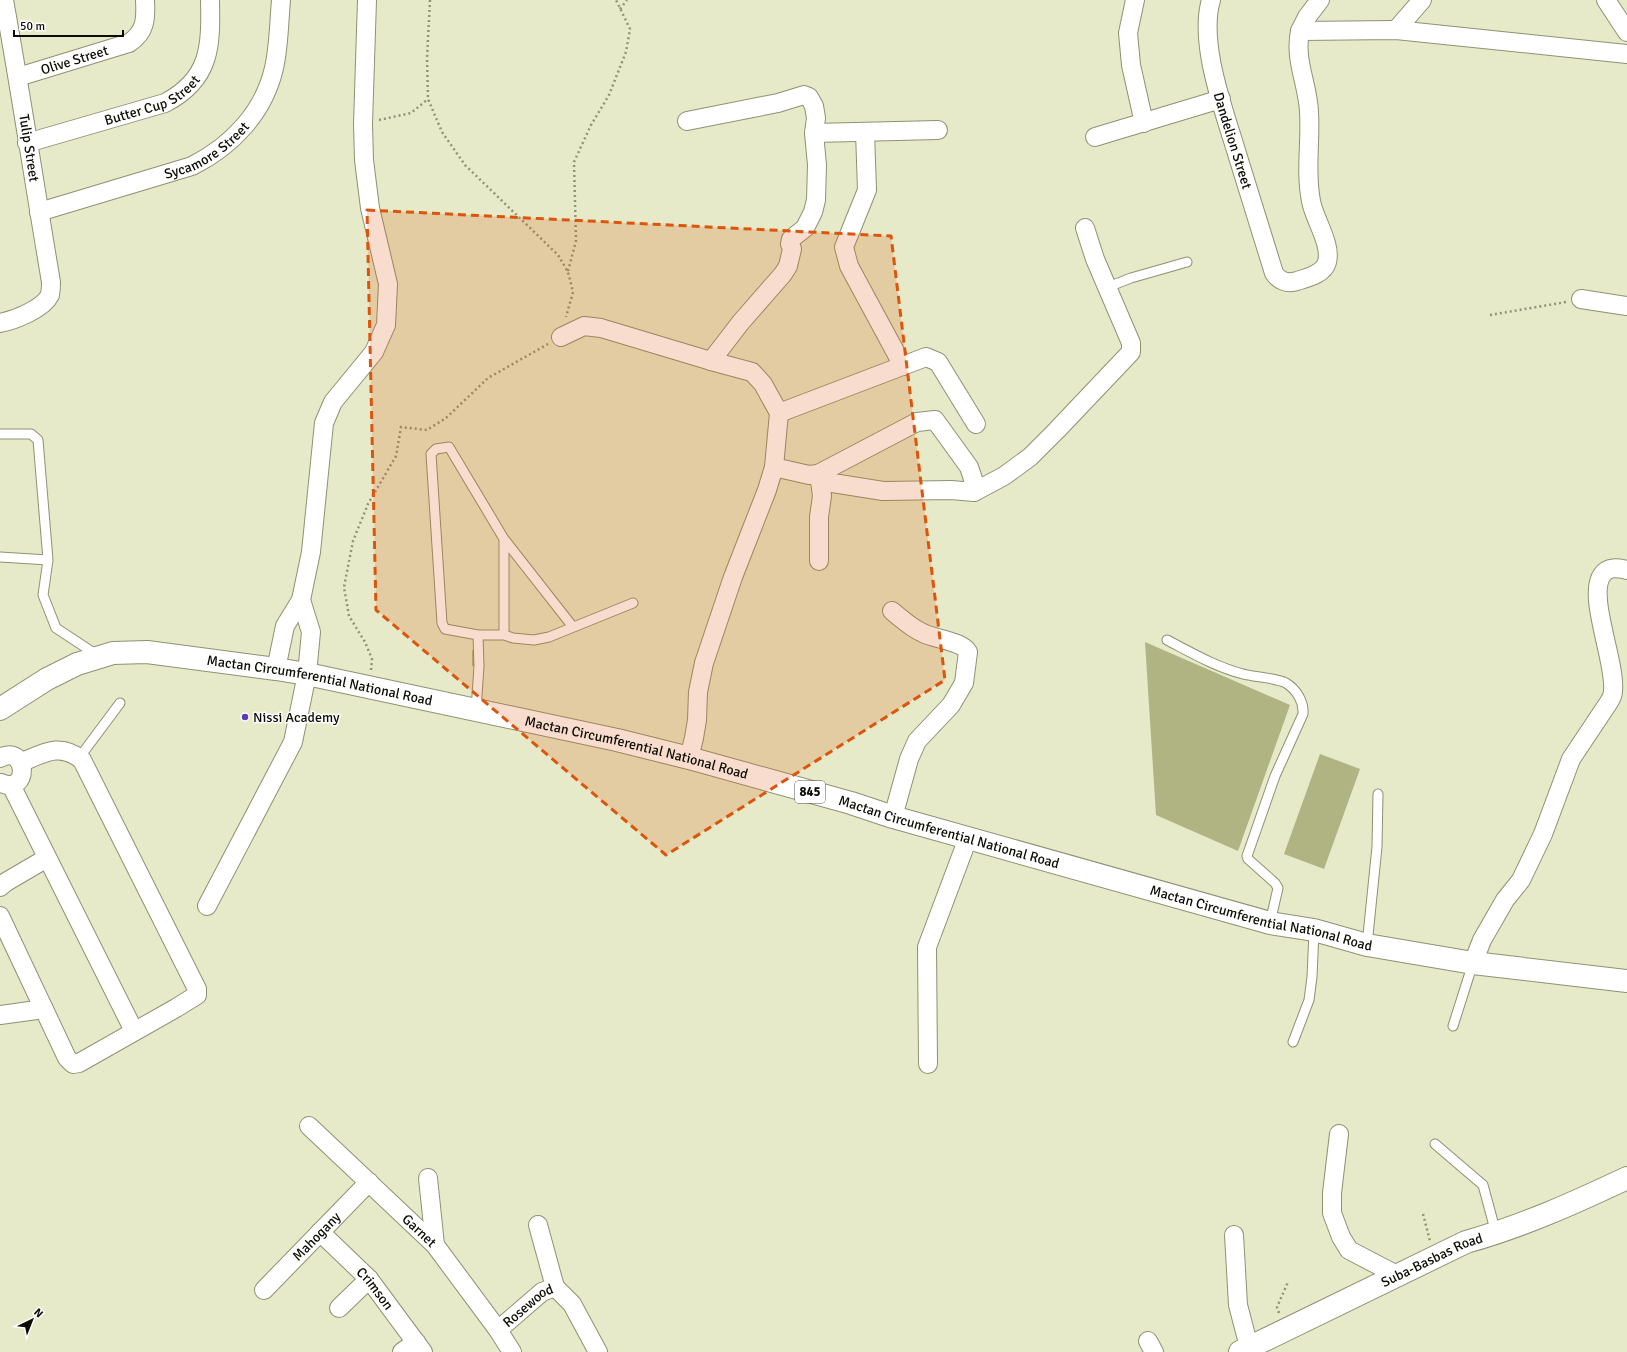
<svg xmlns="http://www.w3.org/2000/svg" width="1627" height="1352" viewBox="0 0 1627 1352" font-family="Signika,sans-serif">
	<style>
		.building { fill: #b0b382 }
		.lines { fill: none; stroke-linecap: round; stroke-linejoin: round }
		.lane-casing { stroke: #8f9173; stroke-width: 11 }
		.street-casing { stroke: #8f9173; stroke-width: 20 }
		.secondary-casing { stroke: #8f9173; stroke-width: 24 }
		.primary-casing { stroke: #8f9173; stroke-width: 24 }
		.path { stroke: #91927a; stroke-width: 2.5; stroke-dasharray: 2 3; stroke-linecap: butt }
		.lane { stroke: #fff; stroke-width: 9 }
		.street { stroke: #fff; stroke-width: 18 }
		.secondary { stroke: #fff; stroke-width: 22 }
		.primary { stroke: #fff; stroke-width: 22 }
		.marked { fill: #dd550c; fill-opacity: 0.2; stroke: #dd550c; stroke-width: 3; stroke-dasharray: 8 5; stroke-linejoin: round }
		.poi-dot { fill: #5e3cb4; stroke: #fff; stroke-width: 1.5 }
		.labels { text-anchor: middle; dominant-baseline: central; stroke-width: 3; stroke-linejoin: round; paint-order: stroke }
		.shield { fill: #fff; stroke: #55554f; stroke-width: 1 }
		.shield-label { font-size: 13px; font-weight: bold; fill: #0c0c03 }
		.street-label { font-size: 14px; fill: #0c0c03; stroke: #fff }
		.poi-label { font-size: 14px; fill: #0c0c03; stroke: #fff; text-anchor: start }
	</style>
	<rect width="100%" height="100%" fill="#e7eac8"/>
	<!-- building -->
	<path class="building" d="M1145,642L1290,705L1238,851L1156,815Z
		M472,650L478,651V666H472Z
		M1320,754L1360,769L1324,869L1284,854Z"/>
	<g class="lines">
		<!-- lane casing -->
		<g class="lane-casing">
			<path id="lane" d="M1108,287L1131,278L1187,262
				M0,434H31L38,440L48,560L43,595L56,628L97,655
				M0,557L48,560
				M573,627L504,539L449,447L436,449L431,454L442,623L445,629L478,635H504L513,638L534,640L549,637L633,603
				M504,635V539
				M1167,640C1192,653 1216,667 1243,674C1254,677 1277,678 1286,683C1297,690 1304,702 1303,714L1275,776L1247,856L1248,859L1275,883L1278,888L1270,923
				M476,710L479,666L478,635
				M79,758L120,703
				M1367,945L1377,847L1378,794
				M1453,1026L1473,963
				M1293,1042L1309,1000L1312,977L1314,931
				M1435,1144L1483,1185L1496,1233"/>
		</g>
		<!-- street casing -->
		<g class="street-casing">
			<g id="street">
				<path d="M1135,0L1128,33L1131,65L1144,123"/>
				<path id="s1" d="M1211,0C1198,44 1225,113 1238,157C1250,195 1262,234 1274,273C1279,281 1288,284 1297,281C1307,278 1324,274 1327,262C1332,244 1314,219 1311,201C1305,171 1311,142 1309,112C1308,84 1294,61 1300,31"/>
				<path d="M1320,0L1307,17L1300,31L1396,30L1627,54"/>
				<path d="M1606,0L1627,32"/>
				<path d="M1396,30L1422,0"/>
				<path id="s2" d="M18,77L129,43C146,32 146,18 145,0"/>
				<path d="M687,121L778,103L804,95L809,97L814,106L816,118L814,133L817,165L816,200L813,212L805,228L791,239L790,244L792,249L788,266L783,274L741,322L711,361"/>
				<path d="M865,132L867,190L844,247L849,266L903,366"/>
				<path d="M814,133L938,130"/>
				<path d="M1095,137L1221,99"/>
				<path id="s3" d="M27,143L165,103C211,79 211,46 210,0"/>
				<path id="s4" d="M39,212L192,166C232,146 264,112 274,68C279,46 279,22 281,0"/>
				<path d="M1581,299L1627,306"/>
				<path d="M0,323C15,320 43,309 50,295C51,290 51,286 51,282C35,188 21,94 4,0"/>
				<path d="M561,337L584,326L601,328L711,361L752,372L763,384L779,413L774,467L767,490L733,577L704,663L698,692L697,720L694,738L689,758"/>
				<path d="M779,413L926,357L938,362L976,424"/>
				<path d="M774,467L809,475L818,474L917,422L935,420L969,467L973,479L974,492"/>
				<path d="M818,474L820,481L883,491L951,490L974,492L1004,476L1030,457L1057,430L1131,352V343L1095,259L1085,228"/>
				<path d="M819,561V517L822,496L820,481"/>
				<path d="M892,611C902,619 911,628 923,633C934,639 962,641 968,652L964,683L951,705L917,741L909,759L893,817"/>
				<path d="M276,669L285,626L301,600L311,552L324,423L333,402L374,352L386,325L388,284L370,208L364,160L363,124L367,0"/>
				<path d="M0,758C28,743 30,796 1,783"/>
				<path d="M11,785L134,1031"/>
				<path d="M0,887L6,882L47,858"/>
				<path d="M207,906L293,742L307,674L311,632L301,600"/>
				<path d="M0,916L67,1058L73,1064L79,1063L176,1008L197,995V989L82,760C60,742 44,753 20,763"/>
				<path d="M1473,963L1482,940L1505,900L1521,880L1543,834L1571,759L1609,702C1611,699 1613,695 1613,691C1616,662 1587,596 1602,575C1608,566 1618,568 1627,570"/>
				<path d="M0,1015L44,1009"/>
				<path d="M928,1064L927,947L968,838"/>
				<path id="s5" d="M309,1126L435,1245L498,1330L512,1352"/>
				<path d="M1339,1134L1332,1193V1213L1341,1237L1349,1250L1397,1275"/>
				<path d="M428,1178L435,1245"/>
				<path d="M538,1225L555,1287L572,1304L598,1352"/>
				<path id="s6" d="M320,1232L369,1279L423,1352"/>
				<path d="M1234,1235L1238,1305L1249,1347"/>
				<path id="s7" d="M264,1290L369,1182"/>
				<path d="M339,1308L369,1279"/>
				<path id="s8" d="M498,1330L542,1292L555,1287"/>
				<path d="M1148,1341L1154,1352"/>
				<path d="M402,1352L416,1342"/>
			</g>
		</g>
		<!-- secondary casing -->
		<g class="secondary-casing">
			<g id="secondary">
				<path id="s9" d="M1240,1352L1466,1242C1523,1226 1574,1203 1627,1178"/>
			</g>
		</g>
		<!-- primary casing -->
		<g class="primary-casing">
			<g id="primary">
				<path id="s10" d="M0,709L47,679L77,664L113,653L147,652L276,669L307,674L617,740L689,758L851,803L893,817L1270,923L1314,930L1367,945L1473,963L1627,981"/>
			</g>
		</g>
		<!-- path -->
		<path class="path" d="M430,0L427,58L428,99L442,132L465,165L558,255L568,272L573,292L566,317
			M620,9L627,0
			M379,120L411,113L428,99
			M568,271L576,241L574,162L591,125L609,95L626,52L630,29L616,0
			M1490,315L1566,302
			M371,670L372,659L365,642L349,616L344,587L353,541L368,504L396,456L401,427L427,430L446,418L488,378L548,344
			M1423,1214L1430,1241
			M1279,1313L1277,1307L1288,1282"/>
		<!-- lane -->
		<use href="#lane" class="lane"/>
		<!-- street -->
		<use href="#street" class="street"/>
		<!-- secondary -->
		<use href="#secondary" class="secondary"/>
		<!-- primary -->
		<use href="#primary" class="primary"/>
	</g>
	<!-- marked area -->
	<path class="marked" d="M367,210L891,236L945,680L666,855L376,610Z"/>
	<!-- markers -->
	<circle class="poi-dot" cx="245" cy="717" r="4"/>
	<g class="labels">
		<!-- shield labels -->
		<rect class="shield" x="795" y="781" width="30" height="22" rx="3"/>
		<g class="shield-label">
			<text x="810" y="792">845</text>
		</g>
		<!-- street labels -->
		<g class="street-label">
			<text stroke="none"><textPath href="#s2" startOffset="59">Olive Street</textPath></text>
			<text stroke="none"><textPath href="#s3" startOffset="133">Butter Cup Street</textPath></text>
			<text stroke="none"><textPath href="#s1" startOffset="144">Dandelion Street</textPath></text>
			<text transform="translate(29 148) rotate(81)">Tulip Street</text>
			<text stroke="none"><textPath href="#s4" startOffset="180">Sycamore Street</textPath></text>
			<text stroke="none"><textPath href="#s10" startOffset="336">Mactan Circumferential National Road</textPath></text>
			<text stroke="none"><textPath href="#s10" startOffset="660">Mactan Circumferential National Road</textPath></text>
			<text stroke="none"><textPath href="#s10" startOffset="984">Mactan Circumferential National Road</textPath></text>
			<text stroke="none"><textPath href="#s10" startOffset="1308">Mactan Circumferential National Road</textPath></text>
			<text stroke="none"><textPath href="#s5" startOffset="152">Garnet</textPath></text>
			<text stroke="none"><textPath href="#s7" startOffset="75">Mahogany</textPath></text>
			<text stroke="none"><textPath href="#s9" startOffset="213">Suba-Basbas Road</textPath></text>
			<text stroke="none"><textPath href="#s6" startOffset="79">Crimson</textPath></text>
			<text stroke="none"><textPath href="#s8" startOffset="39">Rosewood</textPath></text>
		</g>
		<!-- poi labels -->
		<g class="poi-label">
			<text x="253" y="717">Nissi Academy</text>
		</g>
	</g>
	<!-- north arrow -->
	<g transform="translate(32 1320) rotate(43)" stroke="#ffffff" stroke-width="3" paint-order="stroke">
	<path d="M0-3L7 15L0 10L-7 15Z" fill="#0c0c03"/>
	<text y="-6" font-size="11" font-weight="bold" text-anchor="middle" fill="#0c0c03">N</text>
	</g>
	<!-- scale -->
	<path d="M14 30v6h109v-6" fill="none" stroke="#0c0c03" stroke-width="2"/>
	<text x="20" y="30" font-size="12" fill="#0c0c03" stroke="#ffffff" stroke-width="3" paint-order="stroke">50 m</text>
</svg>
